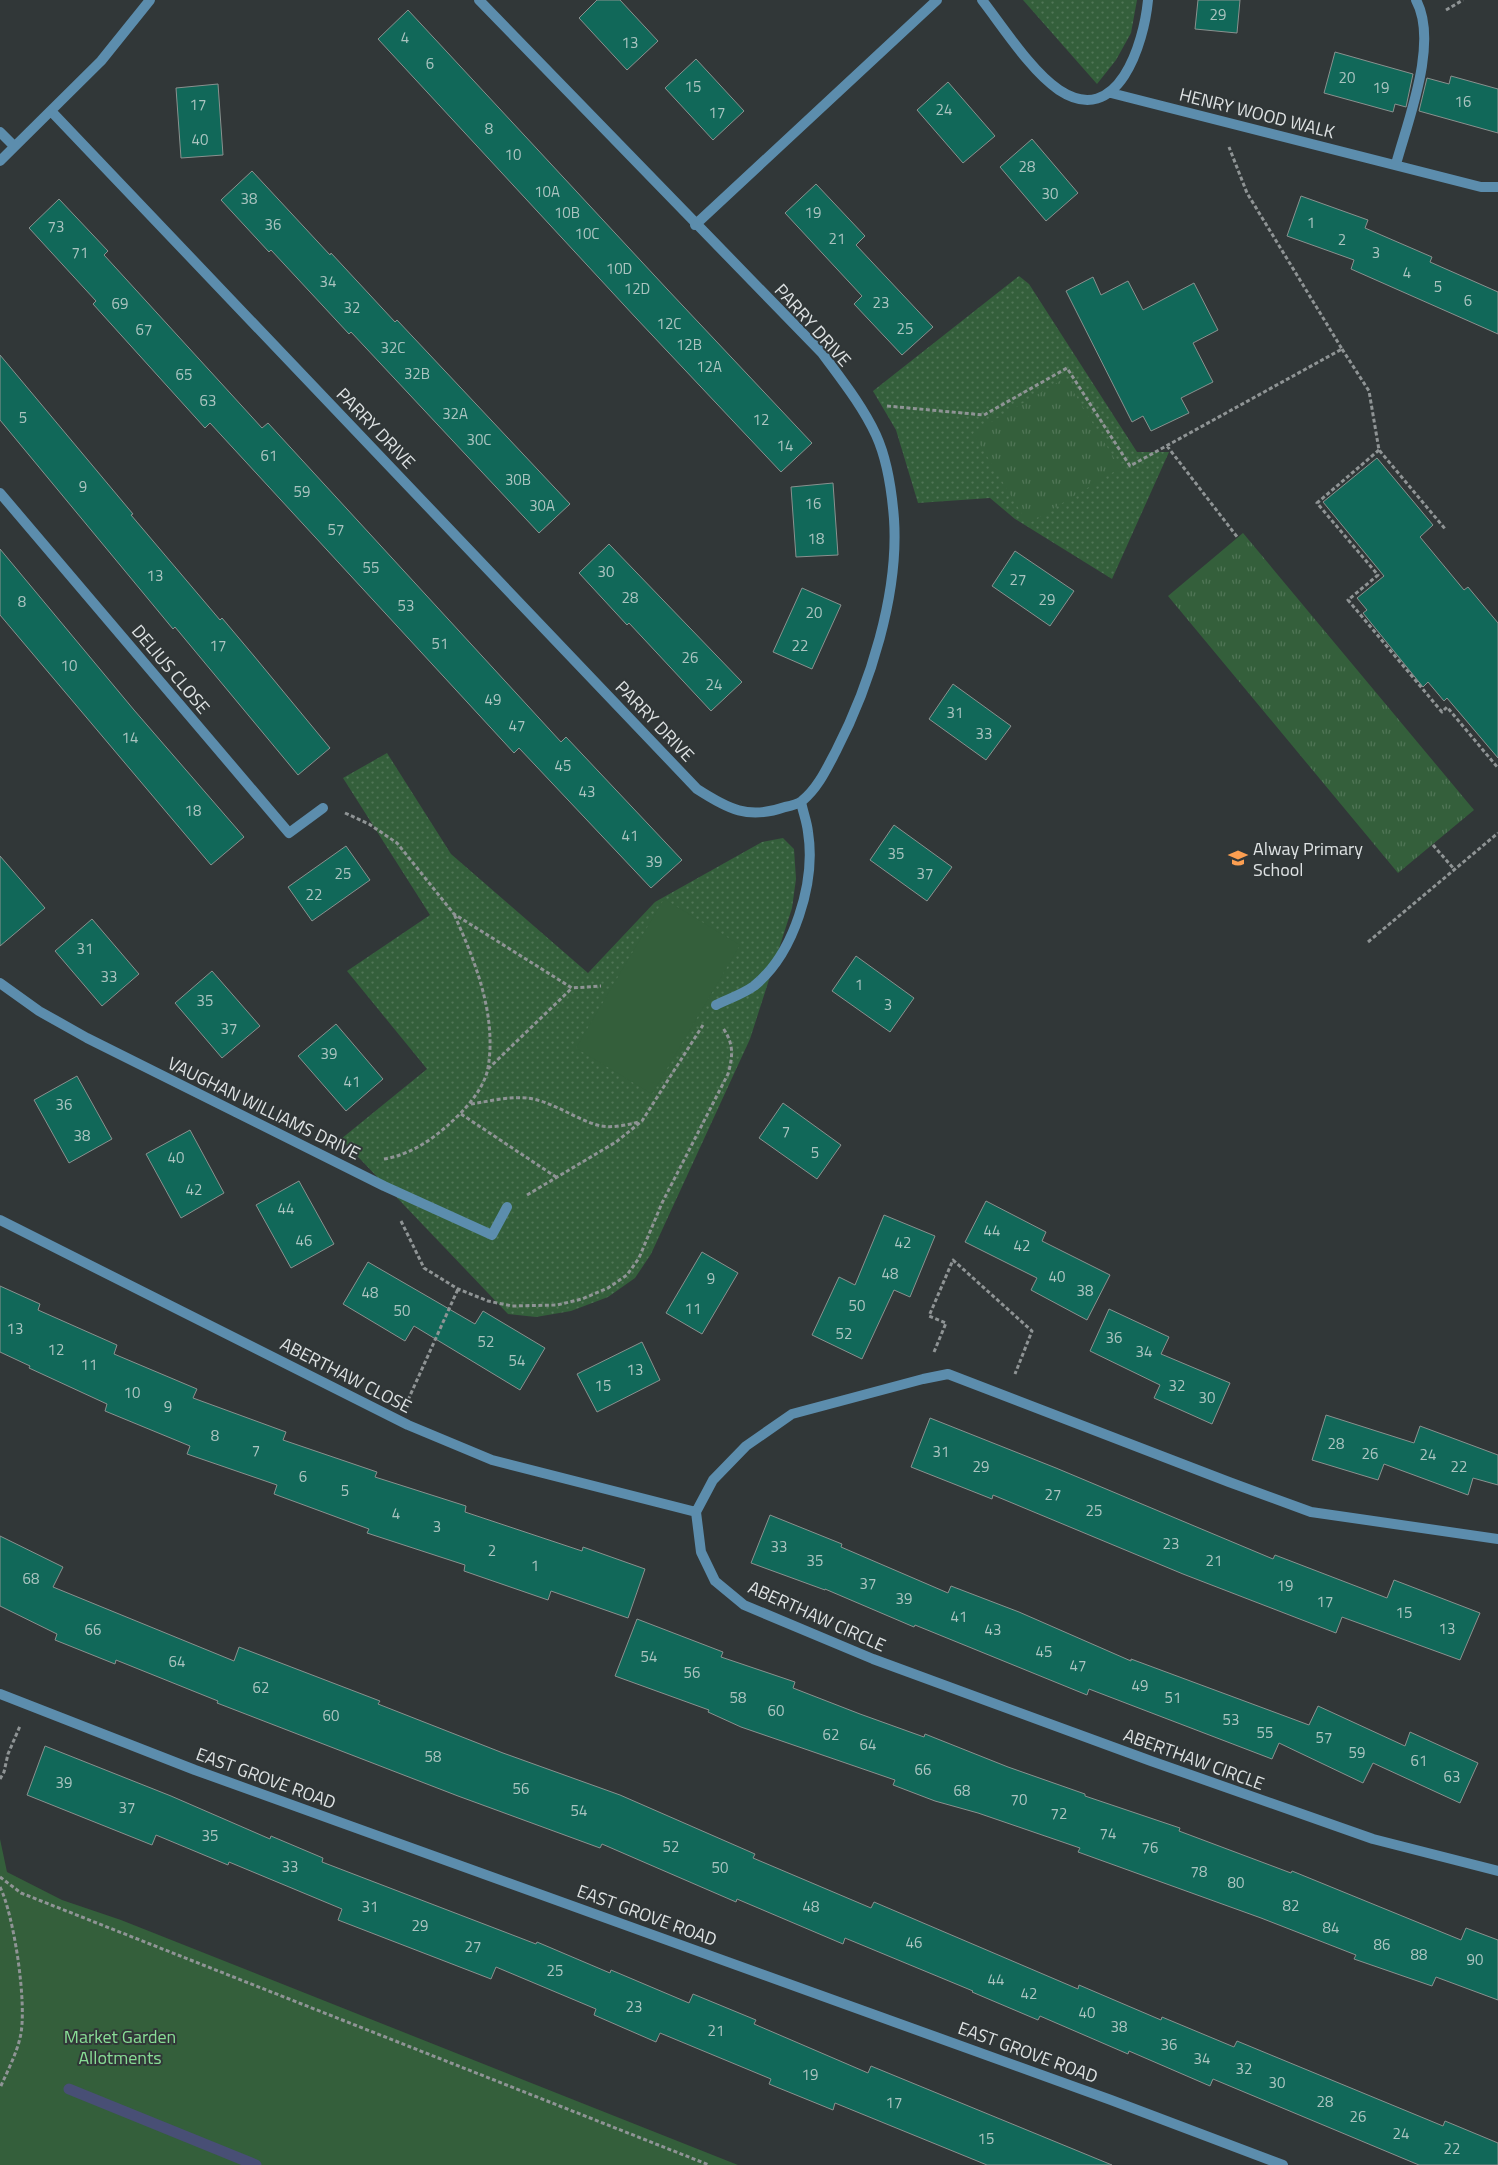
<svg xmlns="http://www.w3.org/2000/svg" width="1498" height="2165" viewBox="0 0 1498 2165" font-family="'Titillium Web',sans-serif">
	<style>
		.grass { fill: url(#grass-dots) }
		.park { fill: url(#park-tufts) }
		.garden { fill: #345f3b }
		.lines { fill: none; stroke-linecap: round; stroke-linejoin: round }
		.stream { stroke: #484f75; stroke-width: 11 }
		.building { fill: #116859; stroke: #8a918f }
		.path { stroke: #8f9495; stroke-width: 3; stroke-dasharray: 4 2.5; stroke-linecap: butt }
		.minor { stroke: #5c8dad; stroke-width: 10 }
		.labels { text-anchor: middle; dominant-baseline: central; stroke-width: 4; stroke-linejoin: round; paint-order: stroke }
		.number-label { font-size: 15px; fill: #abc4c0 }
		.street-label { font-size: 18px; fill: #dee2e3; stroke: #313738 }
		.poi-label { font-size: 18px; fill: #dee2e3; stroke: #313738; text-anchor: start }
		.park-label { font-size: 18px; fill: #88dd95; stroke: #313738 }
	</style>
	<defs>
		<pattern id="grass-dots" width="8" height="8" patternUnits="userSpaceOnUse" patternTransform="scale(1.25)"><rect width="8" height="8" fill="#345f3b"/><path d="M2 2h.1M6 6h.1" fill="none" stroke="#517657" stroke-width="1.8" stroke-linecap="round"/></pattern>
		<pattern id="park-tufts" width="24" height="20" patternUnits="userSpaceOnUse" patternTransform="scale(1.25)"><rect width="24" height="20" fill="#345f3b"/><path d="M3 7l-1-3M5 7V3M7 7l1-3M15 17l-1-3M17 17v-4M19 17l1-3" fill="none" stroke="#517657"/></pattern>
	</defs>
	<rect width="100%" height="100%" fill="#313738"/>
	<!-- grass -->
	<path class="grass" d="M1023,0H1137L1131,33L1116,60L1097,84Z
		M1019,276L1029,284L1137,452H1169L1112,579L1015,519L990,498L918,503L896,430L873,391Z
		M387,753L451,854L588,973L655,902L762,842L783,838L794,849L796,879L792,908L750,1039L651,1254L635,1278L608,1297L571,1311L536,1317L508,1314L341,1139L427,1069L347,971L430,915L343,778Z"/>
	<!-- park -->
	<path class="park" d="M1065,378L1120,468L1028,524L973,433Z
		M1243,533L1474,810L1398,873L1168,596Z"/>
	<!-- garden -->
	<path class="garden" d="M664,899L740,945L652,1094L576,1048Z
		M0,1839L7,1872L62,1900L121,1920L738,2165H0Z"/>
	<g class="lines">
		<!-- stream -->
		<path class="stream" d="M69,2089L256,2165"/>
	</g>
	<!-- building -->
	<path class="building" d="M597,0H620L658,41L627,70L579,18Z
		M1198,0H1240L1237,33L1195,29Z
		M408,10L667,289L812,443L781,472L636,318L378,39Z
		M1335,52L1413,74L1406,107L1395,104L1393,112L1324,93Z
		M696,59L744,111L713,140L665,88Z
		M1451,76L1498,89V133L1419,111L1427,78L1449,84Z
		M948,82L995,136L963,163L917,110Z
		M218,84L223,155L181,158L176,88Z
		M1032,139L1078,193L1046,221L1000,167Z
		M252,171L330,255L331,253L395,322L397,320L570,504L539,533L351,332L349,334L271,250L269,252L221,200Z
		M816,184L865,236L856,245L933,327L902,355L854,304L862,296L785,213Z
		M1301,196L1368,220L1365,228L1432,257L1430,262L1498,292V334L1351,269L1354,260L1287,236Z
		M59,199L108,251L104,255L262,428L268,423L561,742L566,737L682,860L651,888L519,748L514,753L210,423L205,428L93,304L96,301L29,228Z
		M1093,277L1101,295L1128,281L1143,310L1194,283L1218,330L1193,343L1213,382L1181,398L1189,413L1151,431L1143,416L1132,422L1066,291Z
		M0,355L133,514L131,515L220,620L222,618L254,656L330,748L298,775L175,627L173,629L0,420Z
		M1377,458L1433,525L1420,537L1464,590L1468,587L1498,623V758L1447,698L1444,701L1428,682L1423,687L1363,613L1367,610L1357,598L1384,576L1323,502Z
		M833,483L838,555L796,557L791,487Z
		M609,544L742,682L711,711L629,623L627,625L579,573Z
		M0,549L134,710L244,837L211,865L0,615Z
		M1015,551L1074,591L1050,626L992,586Z
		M802,588L841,605L812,669L773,652Z
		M953,684L1011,726L986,760L929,719Z
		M894,825L952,867L927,901L870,860Z
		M346,846L370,880L312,921L288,887Z
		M0,856L45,908L0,946Z
		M92,919L139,974L102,1006L55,951Z
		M856,956L914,998L890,1032L832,991Z
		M212,971L260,1026L222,1058L175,1003Z
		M336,1024L383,1079L346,1111L298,1056Z
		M77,1076L112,1139L69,1163L34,1100Z
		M783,1103L841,1145L817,1179L759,1138Z
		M190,1130L224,1193L181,1218L146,1154Z
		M299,1181L334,1244L291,1268L256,1205Z
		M986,1201L1046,1232L1042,1241L1110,1275L1087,1320L1031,1290L1037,1278L965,1242Z
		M884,1215L935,1236L910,1297L894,1290L862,1359L812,1335L839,1277L855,1285Z
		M702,1252L738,1273L702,1334L666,1313Z
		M368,1262L475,1324L483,1311L545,1348L520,1390L414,1326L405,1341L343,1304Z
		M0,1286L40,1304L38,1310L117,1345L114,1354L197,1389L193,1398L286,1432L283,1440L377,1472L375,1477L466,1506L465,1512L582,1551L583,1547L645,1569L628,1618L551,1591L548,1600L464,1571L465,1565L367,1533L369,1529L274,1494L277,1485L187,1454L190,1446L105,1411L107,1404L29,1368L30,1366L0,1352Z
		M1109,1309L1169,1337L1161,1354L1230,1383L1212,1424L1154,1398L1160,1385L1090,1351Z
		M642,1342L660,1380L597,1412L577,1374Z
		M1326,1415L1414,1443L1420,1426L1498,1455V1485L1473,1478L1468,1495L1384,1464L1378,1480L1312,1460Z
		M930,1418L1056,1468L1273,1559L1275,1555L1387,1598L1394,1580L1480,1613L1460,1660L1342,1617L1336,1633L1183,1574L993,1495L992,1499L911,1467Z
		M770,1515L842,1544L841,1547L948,1593L951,1586L1019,1612L1131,1661V1659L1309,1725L1318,1706L1405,1746L1410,1732L1478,1763L1460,1803L1373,1763L1363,1783L1279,1743L1272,1759L1089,1689L1087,1695L915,1625L914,1627L825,1589V1590L751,1563Z
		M0,1536L63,1567L53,1587L234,1661L239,1647L380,1701L378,1704L503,1753L620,1795L755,1854L753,1858L871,1908L874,1902L1078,1989L1079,1985L1161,2020L1162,2017L1234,2047L1237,2041L1443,2126L1445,2121L1498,2143V2165H1419L1213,2079L1210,2086L1129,2051L1128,2054L1040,2016L1038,2020L972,1992L973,1991L845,1938L843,1944L737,1899L736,1902L602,1844L600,1848L458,1796L217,1703L218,1701L116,1660L115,1664L55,1640L57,1634L0,1606Z
		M637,1619L723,1652L721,1657L795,1682L793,1688L860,1714L924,1737L925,1734L1008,1767L1085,1794V1796L1180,1828L1179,1831L1291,1873L1292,1871L1461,1940L1466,1928L1498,1940V2000L1436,1977L1432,1986L1354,1959L1356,1955L1261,1918L1078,1852L1080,1848L978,1813L935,1801L893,1785L895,1780L741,1727L708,1712L709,1710L615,1676Z
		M45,1746L171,1796L270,1839L271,1836L323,1858L322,1862L536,1944L537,1942L610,1973L611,1970L689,2003L693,1994L756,2020L754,2024L868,2073L871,2066L1112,2165H987L835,2103L833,2110L769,2084L771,2079L660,2033L656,2042L594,2015L596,2009L496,1967L491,1979L338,1920L342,1909L229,1862L228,1865L156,1835L152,1845L27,1795Z"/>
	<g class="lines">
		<!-- path -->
		<path class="path" d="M1446,10L1463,0
			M1342,349L1369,391L1379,450L1446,530
			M887,406L984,415L1067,368L1130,466L1342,349L1247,193L1229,147
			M1167,446L1238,538
			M1379,450L1317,503L1378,575L1348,600L1442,712L1447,707L1498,768
			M345,813L369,824L397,843L454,914L572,988L601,986
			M1433,845L1454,869
			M1368,942L1498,833
			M488,1069L572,988
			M471,1104C491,1101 513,1095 533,1099C556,1104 574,1118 597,1125C610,1129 626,1125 639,1122
			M461,1114L556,1177
			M384,1159C408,1155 429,1142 447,1126C463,1112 484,1090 488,1068C497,1015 475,961 454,914
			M527,1195L616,1142L642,1121L703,1025
			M401,1221L424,1268L458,1289L488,1301L512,1306L557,1305L582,1299L608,1288L627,1275L639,1258L662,1203L728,1074C733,1056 734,1044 723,1028
			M934,1352L946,1323L929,1316L953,1260L1032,1331L1015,1374
			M408,1400L458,1289
			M0,1779L4,1772L8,1754L20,1726
			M0,1877L21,1893L709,2165
			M0,1887C14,1915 28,2007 20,2038C16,2055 7,2072 0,2088"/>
		<!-- minor -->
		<path class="minor" d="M982,0C1003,27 1031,71 1059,90C1118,129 1144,43 1148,0
			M1111,93L1481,187H1498
			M51,111L697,789C728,809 748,820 785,807C790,806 798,804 802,801C818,788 827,768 836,751C870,685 899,594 894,519C892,493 887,459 876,435C862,405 841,379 822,353L479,0
			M0,132L14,146
			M0,161L101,61L150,0
			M1396,164C1408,120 1439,42 1416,0
			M695,225L937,0
			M0,493L289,833L323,808
			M0,983L39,1011L87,1038L384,1186L492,1235L507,1207
			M716,1005C728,999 743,994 754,986C794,954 816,882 808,832C807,822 803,812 801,802
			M0,1220L408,1425L492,1460L696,1512
			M1498,1539L1311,1512L1229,1482L948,1374L923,1379L792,1414L746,1446L713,1480L696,1512L701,1552L715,1581L744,1605L873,1659L1151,1761L1373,1839L1498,1871
			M0,1694L195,1770L1111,2100L1283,2165"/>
	</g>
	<!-- icons -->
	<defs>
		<g id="school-bare" transform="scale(1.5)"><path d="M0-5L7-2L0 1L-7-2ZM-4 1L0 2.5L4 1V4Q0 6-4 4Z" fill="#fb9e51" stroke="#313738" stroke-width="2.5" paint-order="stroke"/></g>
	</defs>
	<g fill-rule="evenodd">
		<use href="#school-bare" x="1238" y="858"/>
	</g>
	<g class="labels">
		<!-- number labels -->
		<g class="number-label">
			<text x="1218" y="14">29</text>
			<text x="405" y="37">4</text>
			<text x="630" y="42">13</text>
			<text x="430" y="63">6</text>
			<text x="1347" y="77">20</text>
			<text x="693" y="86">15</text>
			<text x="1381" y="87">19</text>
			<text x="1463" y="101">16</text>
			<text x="198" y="104">17</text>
			<text x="944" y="109">24</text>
			<text x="717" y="112">17</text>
			<text x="489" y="128">8</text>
			<text x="200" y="139">40</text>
			<text x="513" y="154">10</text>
			<text x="1027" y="166">28</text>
			<text x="547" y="191">10A</text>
			<text x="1050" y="193">30</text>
			<text x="249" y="198">38</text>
			<text x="567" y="212">10B</text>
			<text x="813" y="212">19</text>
			<text x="1311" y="222">1</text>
			<text x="273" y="224">36</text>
			<text x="56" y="226">73</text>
			<text x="587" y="233">10C</text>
			<text x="837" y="238">21</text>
			<text x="1342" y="239">2</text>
			<text x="80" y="252">71</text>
			<text x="1376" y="252">3</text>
			<text x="619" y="268">10D</text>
			<text x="1407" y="272">4</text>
			<text x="328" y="281">34</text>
			<text x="1438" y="286">5</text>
			<text x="637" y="288">12D</text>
			<text x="1468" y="300">6</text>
			<text x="881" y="302">23</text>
			<text x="120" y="303">69</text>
			<text x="352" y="307">32</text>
			<text x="669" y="323">12C</text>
			<text x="905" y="328">25</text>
			<text x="144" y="329">67</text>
			<text x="689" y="344">12B</text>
			<text x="393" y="347">32C</text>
			<text x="709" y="366">12A</text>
			<text x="417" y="373">32B</text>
			<text x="184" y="374">65</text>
			<text x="208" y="400">63</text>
			<text x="455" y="413">32A</text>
			<text x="23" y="417">5</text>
			<text x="761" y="419">12</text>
			<text x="479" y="439">30C</text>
			<text x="785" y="445">14</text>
			<text x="269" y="455">61</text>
			<text x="518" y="479">30B</text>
			<text x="83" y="486">9</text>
			<text x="302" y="491">59</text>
			<text x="813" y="503">16</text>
			<text x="542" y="505">30A</text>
			<text x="336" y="529">57</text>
			<text x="816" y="538">18</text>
			<text x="371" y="567">55</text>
			<text x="606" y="571">30</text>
			<text x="155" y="575">13</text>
			<text x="1018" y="579">27</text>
			<text x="630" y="597">28</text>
			<text x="1047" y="599">29</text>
			<text x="22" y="601">8</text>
			<text x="406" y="605">53</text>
			<text x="814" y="612">20</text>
			<text x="440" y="643">51</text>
			<text x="218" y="645">17</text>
			<text x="800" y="645">22</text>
			<text x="690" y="657">26</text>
			<text x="69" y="665">10</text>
			<text x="714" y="684">24</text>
			<text x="493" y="699">49</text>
			<text x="955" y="712">31</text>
			<text x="517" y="725">47</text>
			<text x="984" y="733">33</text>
			<text x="130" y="737">14</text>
			<text x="563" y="765">45</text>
			<text x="587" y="791">43</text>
			<text x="193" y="810">18</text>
			<text x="630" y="835">41</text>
			<text x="896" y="853">35</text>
			<text x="654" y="861">39</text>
			<text x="343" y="873">25</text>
			<text x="925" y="873">37</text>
			<text x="314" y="894">22</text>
			<text x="85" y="948">31</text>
			<text x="109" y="976">33</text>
			<text x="859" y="984">1</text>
			<text x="205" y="1000">35</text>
			<text x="888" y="1004">3</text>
			<text x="229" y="1028">37</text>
			<text x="329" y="1053">39</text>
			<text x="352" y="1081">41</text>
			<text x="64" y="1104">36</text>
			<text x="786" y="1131">7</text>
			<text x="82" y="1135">38</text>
			<text x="815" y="1152">5</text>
			<text x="176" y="1157">40</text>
			<text x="194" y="1189">42</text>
			<text x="286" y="1208">44</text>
			<text x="992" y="1230">44</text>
			<text x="304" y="1240">46</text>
			<text x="903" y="1242">42</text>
			<text x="1022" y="1245">42</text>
			<text x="890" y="1273">48</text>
			<text x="1057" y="1276">40</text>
			<text x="711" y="1278">9</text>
			<text x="1085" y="1290">38</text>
			<text x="370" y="1292">48</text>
			<text x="857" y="1305">50</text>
			<text x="693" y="1308">11</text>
			<text x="402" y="1310">50</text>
			<text x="15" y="1328">13</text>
			<text x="844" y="1333">52</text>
			<text x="1114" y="1337">36</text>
			<text x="486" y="1341">52</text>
			<text x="56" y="1349">12</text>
			<text x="1144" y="1351">34</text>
			<text x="517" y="1360">54</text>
			<text x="89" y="1364">11</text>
			<text x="635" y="1369">13</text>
			<text x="603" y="1385">15</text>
			<text x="1177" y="1385">32</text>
			<text x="132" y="1392">10</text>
			<text x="1207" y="1397">30</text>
			<text x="168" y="1406">9</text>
			<text x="215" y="1435">8</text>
			<text x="1336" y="1443">28</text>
			<text x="256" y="1450">7</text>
			<text x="941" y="1451">31</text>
			<text x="1370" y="1453">26</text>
			<text x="1428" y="1454">24</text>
			<text x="981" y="1466">29</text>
			<text x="1459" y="1466">22</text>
			<text x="303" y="1476">6</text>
			<text x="345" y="1490">5</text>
			<text x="1053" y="1494">27</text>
			<text x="1094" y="1510">25</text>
			<text x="396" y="1513">4</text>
			<text x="437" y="1526">3</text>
			<text x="1171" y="1543">23</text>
			<text x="779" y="1546">33</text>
			<text x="492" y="1550">2</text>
			<text x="815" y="1560">35</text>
			<text x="1214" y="1560">21</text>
			<text x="535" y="1565">1</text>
			<text x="31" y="1578">68</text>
			<text x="868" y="1583">37</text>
			<text x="1285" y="1585">19</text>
			<text x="904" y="1598">39</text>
			<text x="1325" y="1601">17</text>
			<text x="1404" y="1612">15</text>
			<text x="959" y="1616">41</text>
			<text x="1447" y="1628">13</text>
			<text x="93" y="1629">66</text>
			<text x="993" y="1629">43</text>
			<text x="1044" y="1651">45</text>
			<text x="649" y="1656">54</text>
			<text x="177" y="1661">64</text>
			<text x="1078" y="1665">47</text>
			<text x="692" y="1672">56</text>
			<text x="1140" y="1685">49</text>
			<text x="261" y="1687">62</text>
			<text x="738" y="1697">58</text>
			<text x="1173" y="1697">51</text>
			<text x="776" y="1710">60</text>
			<text x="331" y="1715">60</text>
			<text x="1231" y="1719">53</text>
			<text x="1265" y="1732">55</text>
			<text x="831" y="1734">62</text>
			<text x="1324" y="1737">57</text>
			<text x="868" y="1744">64</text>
			<text x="1357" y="1752">59</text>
			<text x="433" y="1756">58</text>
			<text x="1419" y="1760">61</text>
			<text x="923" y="1769">66</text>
			<text x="1452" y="1776">63</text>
			<text x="64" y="1782">39</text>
			<text x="521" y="1788">56</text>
			<text x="962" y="1790">68</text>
			<text x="1019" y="1799">70</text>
			<text x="127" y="1807">37</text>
			<text x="579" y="1810">54</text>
			<text x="1059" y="1813">72</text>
			<text x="1108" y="1833">74</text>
			<text x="210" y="1835">35</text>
			<text x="671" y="1846">52</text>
			<text x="1150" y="1847">76</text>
			<text x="290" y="1866">33</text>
			<text x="720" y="1867">50</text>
			<text x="1199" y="1871">78</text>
			<text x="1236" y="1882">80</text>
			<text x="1291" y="1905">82</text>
			<text x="370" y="1906">31</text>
			<text x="811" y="1906">48</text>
			<text x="420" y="1925">29</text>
			<text x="1331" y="1927">84</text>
			<text x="914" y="1942">46</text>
			<text x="1382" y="1944">86</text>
			<text x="473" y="1946">27</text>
			<text x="1419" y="1954">88</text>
			<text x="1475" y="1959">90</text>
			<text x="555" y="1970">25</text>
			<text x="996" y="1979">44</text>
			<text x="1029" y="1993">42</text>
			<text x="634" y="2006">23</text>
			<text x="1087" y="2012">40</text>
			<text x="1119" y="2026">38</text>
			<text x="716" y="2030">21</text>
			<text x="1169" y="2044">36</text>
			<text x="1202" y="2058">34</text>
			<text x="1244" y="2068">32</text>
			<text x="810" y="2074">19</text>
			<text x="1277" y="2082">30</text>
			<text x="1325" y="2101">28</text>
			<text x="894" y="2102">17</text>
			<text x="1358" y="2116">26</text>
			<text x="1401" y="2133">24</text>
			<text x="986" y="2138">15</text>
			<text x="1452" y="2148">22</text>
		</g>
		<!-- street labels -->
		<g class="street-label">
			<text transform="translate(1257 113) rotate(14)">HENRY WOOD WALK</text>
			<text transform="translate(813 325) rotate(48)">PARRY DRIVE</text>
			<text transform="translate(376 428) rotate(46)">PARRY DRIVE</text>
			<text transform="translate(171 669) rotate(50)">DELIUS CLOSE</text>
			<text transform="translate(655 721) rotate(46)">PARRY DRIVE</text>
			<text transform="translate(264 1108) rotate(26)">VAUGHAN WILLIAMS DRIVE</text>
			<text transform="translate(346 1375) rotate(27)">ABERTHAW CLOSE</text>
			<text transform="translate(817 1616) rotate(24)">ABERTHAW CIRCLE</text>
			<text transform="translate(1194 1759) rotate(20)">ABERTHAW CIRCLE</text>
			<text transform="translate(266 1778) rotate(20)">EAST GROVE ROAD</text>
			<text transform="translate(647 1915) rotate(20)">EAST GROVE ROAD</text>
			<text transform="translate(1028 2052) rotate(20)">EAST GROVE ROAD</text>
		</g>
		<!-- poi labels -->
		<g class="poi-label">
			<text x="1253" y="848">Alway Primary<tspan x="1253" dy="21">School</tspan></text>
		</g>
		<!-- park labels -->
		<g class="park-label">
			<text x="120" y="2036">Market Garden<tspan x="120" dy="21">Allotments</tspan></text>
		</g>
	</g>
</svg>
